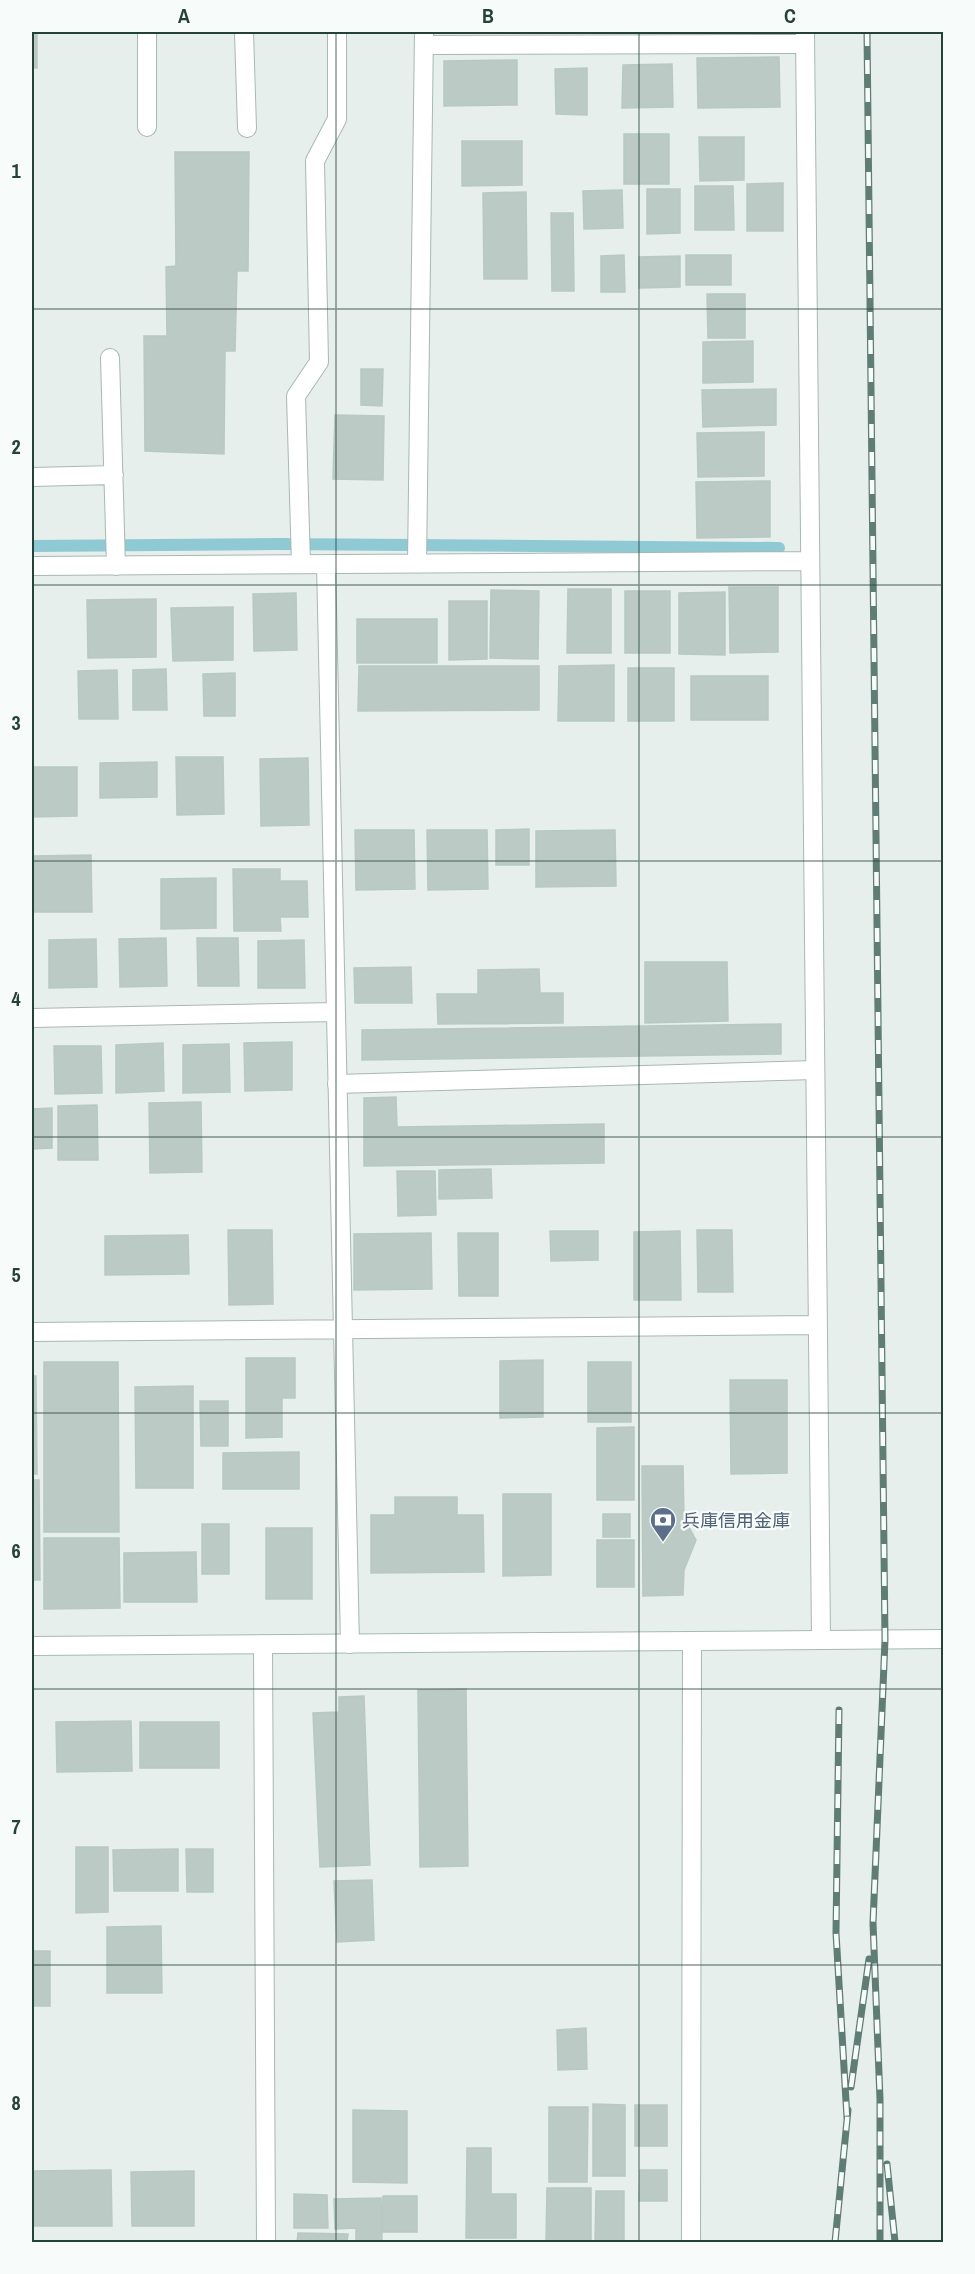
<svg xmlns="http://www.w3.org/2000/svg" width="975" height="2274" viewBox="0 0 975 2274" font-family="'Archivo Narrow','Noto Sans JP',sans-serif">
	<style>
		.lines { fill: none; stroke-linecap: round; stroke-linejoin: round }
		.stream { stroke: #8ec9d4; stroke-width: 12 }
		.building { fill: #bbcac4; stroke: #b8c9c2; stroke-width: 1.5 }
		.lane-casing { stroke: #a8b8b2; stroke-width: 20 }
		.street-casing { stroke: #a8b8b2; stroke-width: 20 }
		.secondary-casing { stroke: #a4bbb3; stroke-width: 20 }
		.lane { stroke: #fff; stroke-width: 18 }
		.street { stroke: #fff; stroke-width: 18 }
		.secondary { stroke: #fff; stroke-width: 18 }
		.rail-casing { stroke: #5f7d75; stroke-width: 7 }
		.rail { stroke: #f7fbf9; stroke-width: 4.5; stroke-dasharray: 14; stroke-linecap: butt }
		.grid { fill: none; stroke: #24423a; stroke-width: 1.5; stroke-opacity: 0.55 }
		.labels { text-anchor: middle; dominant-baseline: central; stroke-width: 4.5; stroke-linejoin: round; paint-order: stroke }
		.service-label { font-size: 18px; fill: #4e5e75; stroke: #f7fbf9; text-anchor: start }
		.neatline { fill: none; stroke: #24423a; stroke-width: 2 }
		.grid-label { font-size: 20px; text-anchor: middle; font-weight: bold; fill: #24423a }
	</style>
	<rect width="100%" height="100%" fill="#e6efeb"/>
	<g class="lines">
		<!-- stream -->
		<path class="stream" d="M32,546L275,544L779,548"/>
	</g>
	<!-- building -->
	<path class="building" d="M32,32H37V68H32Z
		M779,57L780,107L698,108L697,58Z
		M517,60V105L444,106V61Z
		M672,64L673,107L622,108L623,65Z
		M587,68V115L556,114L555,69Z
		M624,134H669V184H624Z
		M699,137H744V180L700,181Z
		M462,141H522V185L462,186Z
		M175,152H249L248,271H237L235,351H225L224,454L145,451L144,336H167L166,267L176,266Z
		M783,183V231H747V184Z
		M695,186H733L734,230H695Z
		M647,189H680V233L647,234Z
		M622,190L623,228L584,229L583,191Z
		M526,192L527,279H484L483,193Z
		M551,213H573L574,291H552Z
		M624,255L625,292H601V256Z
		M686,255H731V285H686Z
		M680,256V287L639,288V257Z
		M707,294H745V338H708Z
		M753,341V382L703,383V342Z
		M361,369H383L382,406L361,405Z
		M776,389V425L703,427L702,390Z
		M335,415L384,416L383,480L333,479Z
		M764,432V476L698,477L697,433Z
		M770,481V537L697,538L696,482Z
		M729,587H778V652L730,653Z
		M568,589H611V653H567Z
		M491,590L539,591L538,659L490,658Z
		M625,591H670V653H625Z
		M725,592V655L679,654V593Z
		M296,593L297,650L254,651L253,594Z
		M156,599V657L88,658L87,600Z
		M449,601H487V659L449,660Z
		M233,607V660L173,661L171,608Z
		M357,619H437V663H357Z
		M614,665V721H558L559,666Z
		M359,666H539V710L358,711Z
		M628,668H674V721H628Z
		M166,669L167,710H133V670Z
		M117,670L118,719H79L78,671Z
		M235,673V716H204L203,674Z
		M691,676H768V720H691Z
		M176,757H223L224,814L177,815Z
		M308,758L309,825L261,826L260,759Z
		M157,762V797L100,798V763Z
		M32,767H77V816L32,817Z
		M529,829V865H496V830Z
		M355,830H414L415,889L356,890Z
		M427,830H487L488,889L428,890Z
		M615,830L616,886L536,887V831Z
		M91,855L92,912H32V856Z
		M233,869H280V881H307L308,917H280L281,931H234Z
		M216,878V928L161,929V879Z
		M166,938L167,986L120,987L119,939Z
		M197,938H238L239,986H198Z
		M96,939L97,987L49,988V940Z
		M304,940L305,988H258V941Z
		M645,962H727L728,1021L645,1023Z
		M411,967L412,1003H355L354,968Z
		M539,969L540,993H563V1023L438,1024L437,994H478V970Z
		M781,1024V1054L362,1060V1030Z
		M292,1042V1090L245,1091L244,1043Z
		M163,1043L164,1091L116,1093V1045Z
		M229,1044L230,1092L183,1093V1045Z
		M54,1046H101L102,1093L55,1094Z
		M396,1097L397,1127L604,1124V1163L364,1166V1098Z
		M201,1102L202,1172L150,1173L149,1103Z
		M97,1105L98,1160H58V1106Z
		M52,1108V1148L32,1149V1109Z
		M491,1169L492,1198L439,1199V1170Z
		M397,1171H435L436,1215L398,1216Z
		M228,1230H272L273,1304L229,1305Z
		M697,1230H732L733,1292H698Z
		M550,1231H598V1260L551,1261Z
		M680,1231L681,1300H634V1232Z
		M431,1233L432,1289L354,1290V1234Z
		M458,1233H498V1296H459Z
		M188,1235L189,1274L105,1275V1236Z
		M246,1358H295V1398H282V1437L246,1438Z
		M543,1360V1417L500,1418V1361Z
		M44,1362H118L119,1532H44Z
		M588,1362H631V1422H588Z
		M32,1376H36L37,1474H32Z
		M730,1380H787V1473L731,1474Z
		M193,1386V1488H136L135,1387Z
		M200,1401H228V1446H201Z
		M634,1427V1500H597V1428Z
		M299,1452V1489H223V1453Z
		M642,1466H683L684,1518L696,1540L684,1570L683,1595L643,1596Z
		M32,1480H39L40,1580H32Z
		M503,1494H551V1575L503,1576Z
		M395,1497H457V1515H483L484,1572L371,1573V1515H395Z
		M603,1514H630V1537H603Z
		M202,1524H229V1574H202Z
		M266,1528H312V1599H266Z
		M44,1538H119L120,1608L44,1609Z
		M597,1540H634V1587H597Z
		M196,1552L197,1602H124V1553Z
		M466,1689L468,1866L420,1867L418,1690Z
		M364,1696L370,1865L320,1867L313,1713L339,1712V1697Z
		M131,1721L132,1771L57,1772L56,1722Z
		M140,1722H219V1768H140Z
		M76,1847H108V1912L76,1913Z
		M178,1849V1891H114L113,1850Z
		M186,1849H213V1892H187Z
		M372,1880L374,1940L337,1942L334,1881Z
		M161,1926L162,1993H107V1927Z
		M32,1951H50V2006H32Z
		M586,2028L587,2069L558,2070L557,2030Z
		M593,2104L625,2105V2176H593Z
		M635,2105H667V2146H635Z
		M549,2107H588L587,2182H549Z
		M353,2110L407,2111V2183L353,2182Z
		M467,2148H491V2194H516V2238H466Z
		M111,2170L112,2226H32V2171Z
		M640,2170H667V2201H639Z
		M194,2171V2226H132L131,2172Z
		M547,2188H591V2242H546Z
		M596,2191H624V2242H595Z
		M294,2194L327,2195L328,2228H294Z
		M383,2196H417V2232H382Z
		M381,2198L382,2242H356V2228L335,2229L334,2199Z
		M298,2233L348,2234L347,2242H297Z"/>
	<g class="lines">
		<!-- lane casing -->
		<g class="lane-casing">
			<path id="lane" d="M244,32L247,128
				M147,127V32
				M110,358L116,566
				M32,477L114,475
				M301,564L296,396L319,362L315,161L337,119V32
				M337,1084L815,1070"/>
		</g>
		<!-- street casing -->
		<g class="street-casing">
			<path id="street" d="M805,32L821,1638
				M424,45L805,44
				M326,564L350,1644
				M417,564L424,32
				M32,566L810,561
				M32,1018L336,1012
				M32,1332L817,1325
				M263,1644L266,2242
				M691,2242L692,1642"/>
		</g>
		<!-- secondary casing -->
		<g class="secondary-casing">
			<path id="secondary" d="M32,1646L944,1639"/>
		</g>
		<!-- lane -->
		<use href="#lane" class="lane"/>
		<!-- street -->
		<use href="#street" class="street"/>
		<!-- secondary -->
		<use href="#secondary" class="secondary"/>
		<!-- rail casing -->
		<g class="rail-casing">
			<path id="rail" d="M867,32L885,1640L873,1923L880,2099V2242
				M839,1710L836,1933L847,2118
				M851,2087L869,1959
				M887,2164L895,2242
				M835,2242L848,2110"/>
		</g>
		<!-- rail -->
		<use href="#rail" class="rail"/>
	</g>
	<!-- grid -->
	<path class="grid" d="M336,32V2242M639,32V2242M32,309H944M32,585H944M32,861H944M32,1137H944M32,1413H944M32,1689H944M32,1965H944"/>
	<!-- icons -->
	<defs>
		<g id="bank-pin" transform="scale(1.35)"><path d="M0 17L-7.5 6A9.5 9.5 0 1 1 7.5 6Z" fill="#5c6f8a" stroke="#f7fbf9"/><path d="M-6-4H6V4H-6ZM0-2.3a2.3 2.3 0 1 0 0 4.6a2.3 2.3 0 1 0 0-4.6Z" fill="#fff"/></g>
	</defs>
	<g fill-rule="evenodd">
		<use href="#bank-pin" x="663" y="1520"/>
	</g>
	<g class="labels">
		<!-- service labels -->
		<g class="service-label">
			<text x="682" y="1520">兵庫信用金庫</text>
		</g>
	</g>
	<!-- border -->
	<rect width="975" height="2274" fill="none" stroke="#f7fbf9" stroke-width="66"/>
	<rect x="33" y="33" width="909" height="2208" class="neatline"/>
	<g class="grid-label">
		<text x="184" y="23">A</text>
		<text x="488" y="23">B</text>
		<text x="790" y="23">C</text>
		<text x="16" y="178">1</text>
		<text x="16" y="454">2</text>
		<text x="16" y="730">3</text>
		<text x="16" y="1006">4</text>
		<text x="16" y="1282">5</text>
		<text x="16" y="1558">6</text>
		<text x="16" y="1834">7</text>
		<text x="16" y="2110">8</text>
	</g>
</svg>
